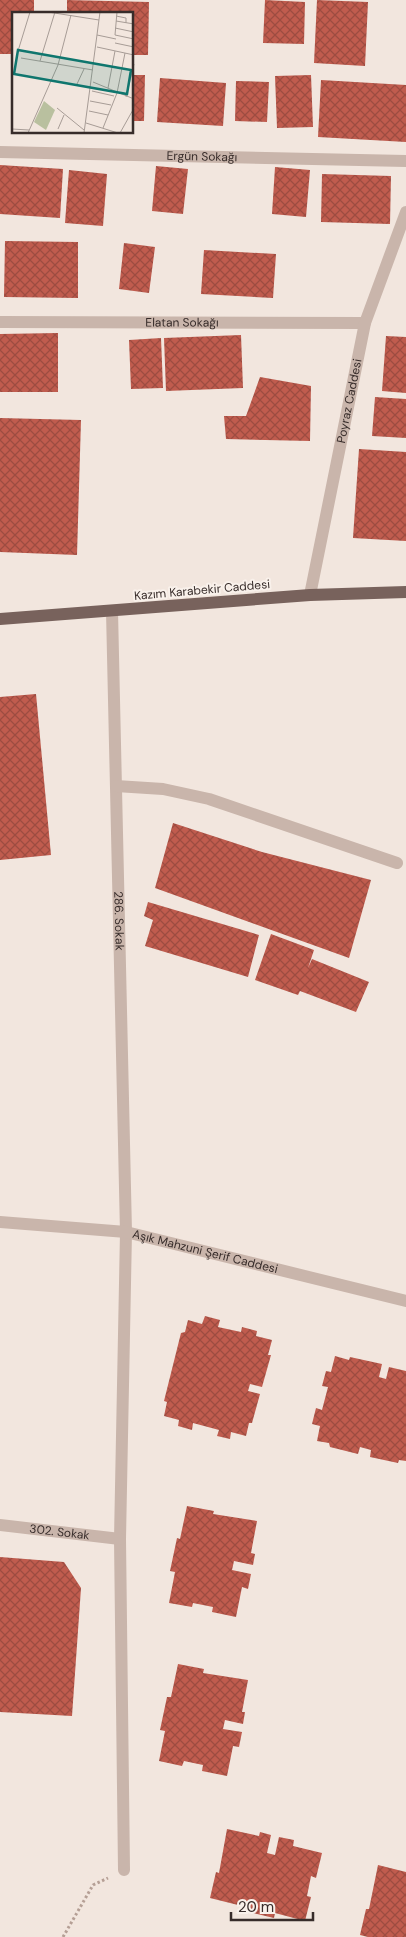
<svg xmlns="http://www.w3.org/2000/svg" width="406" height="1937" viewBox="0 0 406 1937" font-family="'DM Sans',sans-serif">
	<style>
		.building { fill: url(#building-cross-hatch) }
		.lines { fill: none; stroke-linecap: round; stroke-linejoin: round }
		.path { stroke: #b59f95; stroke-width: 3; stroke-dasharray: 2.5 2.5; stroke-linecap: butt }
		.minor { stroke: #c9b5ab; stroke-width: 12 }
		.major { stroke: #78625c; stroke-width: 12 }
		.labels { text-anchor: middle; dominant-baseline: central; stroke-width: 4; stroke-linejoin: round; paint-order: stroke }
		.street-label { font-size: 12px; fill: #372c2a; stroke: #f9f1eb }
		.inset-road { fill: none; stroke: #a79c96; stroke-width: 1 }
		.view { fill: #0f766e; fill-opacity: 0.15; stroke: #0f766e; stroke-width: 2.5 }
		.inset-edge { fill: none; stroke: #372c2a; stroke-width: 2.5 }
	</style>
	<defs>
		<pattern id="building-cross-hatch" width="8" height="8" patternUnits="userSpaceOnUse" patternTransform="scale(1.25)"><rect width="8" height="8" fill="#c05c4e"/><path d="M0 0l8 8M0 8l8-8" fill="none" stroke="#9d4c41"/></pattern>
	</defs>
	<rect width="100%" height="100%" fill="#f2e6de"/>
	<!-- building -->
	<path class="building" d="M0,0H34V14H14V54H0Z
		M67,0L149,2L148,55H132V14H67Z
		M265,0L305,2L304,44L263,43Z
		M317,0L368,2L365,66L314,63Z
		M132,75H145L144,121H132Z
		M311,75L313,127L277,128L275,76Z
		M160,78L226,83L223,126L157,122Z
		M321,80L406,85V142L318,137Z
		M236,81L269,82L267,122L235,121Z
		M0,165L63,169L60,218L0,214Z
		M156,166L188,169L183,214L152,211Z
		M275,167L310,170L306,217L272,214Z
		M69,170L107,174L103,226L65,223Z
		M322,174L391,176L390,224L321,222Z
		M5,241L78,242V298L4,297Z
		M124,243L155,247L149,293L119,289Z
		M204,250L276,254L273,298L201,294Z
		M58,333V392H0V334Z
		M241,335L243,388L166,391L164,338Z
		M386,336L406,337V393L382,391Z
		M161,338L163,388L131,389L129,340Z
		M260,377L311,386L310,441L226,439L224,416H246Z
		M375,397L406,399V438L372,436Z
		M0,418L81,420L77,555L0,552Z
		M359,449L406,452V541L353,538Z
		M36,694L51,855L0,860V697Z
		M173,823L262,852L371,880L349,958L155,888Z
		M148,902L259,935L248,977L145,946L153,920L144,916Z
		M271,934L314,950L308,968L312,959L369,982L356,1012L300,991L298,995L255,980Z
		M205,1316L220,1320L218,1327L241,1332L242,1327L257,1331L256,1336L272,1340L268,1355H271L262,1387L250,1384L248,1391L260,1394L252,1423H249L246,1436L231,1432L230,1439L217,1436L219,1430L193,1423L192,1430L178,1426L179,1420L164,1416L167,1402L164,1401L181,1333L185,1332L188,1320L202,1324Z
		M335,1356L349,1360L350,1357L382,1364L379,1377L386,1379L389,1367L406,1371V1461L399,1460L398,1463L370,1457L371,1450L360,1447L358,1454L330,1447L329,1443L317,1441L320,1426L312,1424L316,1408L322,1410L328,1387L322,1386L326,1371L331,1372Z
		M187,1506L214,1511L213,1514L257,1521L251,1553L255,1554L253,1565L234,1561L232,1570L251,1574L248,1589L242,1587L236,1617L212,1612L213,1607L193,1603L192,1607L169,1603L175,1572L170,1571L177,1538L180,1539Z
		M0,1557L64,1562L81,1588L72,1716L0,1712Z
		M178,1664L204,1669L203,1673L248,1680L242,1712H245L243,1724L225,1720L223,1729L242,1732L239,1747L233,1746L227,1776L202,1771L203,1765L184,1761L182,1766L159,1761L165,1731L160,1730L167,1697H171Z
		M227,1829L259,1836L260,1832L271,1835L267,1853L275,1855L279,1837L294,1840L293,1846L322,1853L316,1878L311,1876L307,1896L311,1897L305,1921L275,1913L274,1918L241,1910L242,1906L210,1898L216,1872L219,1873Z
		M378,1865L406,1872V1937H368L360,1935L366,1909H369Z"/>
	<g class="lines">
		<!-- path -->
		<path class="path" d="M63,1937L93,1885L108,1878"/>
		<!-- minor -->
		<g class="minor">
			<path id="s1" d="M0,152L406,161"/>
			<path id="s2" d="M0,322L365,323"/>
			<path id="s3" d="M310,595L365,323L406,212"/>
			<path id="s4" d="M112,611L126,1232L120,1539L124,1870"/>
			<path d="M116,786L163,789L209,799L397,863"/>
			<path id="s5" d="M0,1222L126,1232L406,1301"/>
			<path id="s6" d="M0,1525L120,1539"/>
		</g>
		<!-- major -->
		<path class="major" d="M0,619L310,595L406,592"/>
	</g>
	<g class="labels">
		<!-- street labels -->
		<g class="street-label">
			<text stroke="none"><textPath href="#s1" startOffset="202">Ergün Sokağı</textPath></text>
			<text stroke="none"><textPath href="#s2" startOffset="182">Elatan Sokağı</textPath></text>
			<text stroke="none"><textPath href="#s3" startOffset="198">Poyraz Caddesi</textPath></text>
			<text transform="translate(202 590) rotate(-5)">Kazım Karabekir Caddesi</text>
			<text stroke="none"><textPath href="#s4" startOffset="310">286. Sokak</textPath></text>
			<text stroke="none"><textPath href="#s5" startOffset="208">Aşık Mahzuni Şerif Caddesi</textPath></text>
			<text stroke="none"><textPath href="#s6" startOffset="60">302. Sokak</textPath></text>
		</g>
	</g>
	<!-- overview -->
	<g transform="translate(12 12)">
		<rect width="121" height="121" fill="#f2e6de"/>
		<path d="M32,89L43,98L34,118L22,110Z" fill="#b9c09f"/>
		<path class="inset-road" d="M36,0L87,8M105,0L103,23L122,27M104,4L114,6V11M104,9L122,12M103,16L122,20M85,23L104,27M103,31L122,35M85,35L122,43M6,39L18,0M9,46L81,58M28,49L43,0M81,70L122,87M65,72L72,57M96,76L103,39M80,79L102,84M114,85L122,52M78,89L99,93M45,96L72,118M77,99L96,103M74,111L106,121M91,116L105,81L113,41M0,117L17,118M46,117L52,103M16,121L46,53L59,3M72,121L88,0M108,121L122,96"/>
		<path class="view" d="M6,38L119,58L115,82L2,62Z"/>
		<rect width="121" height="121" class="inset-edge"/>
	</g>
	<!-- scale -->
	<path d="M231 1912v8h82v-8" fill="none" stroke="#372c2a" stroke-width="2.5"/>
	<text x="238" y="1912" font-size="15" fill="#372c2a" stroke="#f9f1eb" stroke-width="4" paint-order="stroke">20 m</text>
</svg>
